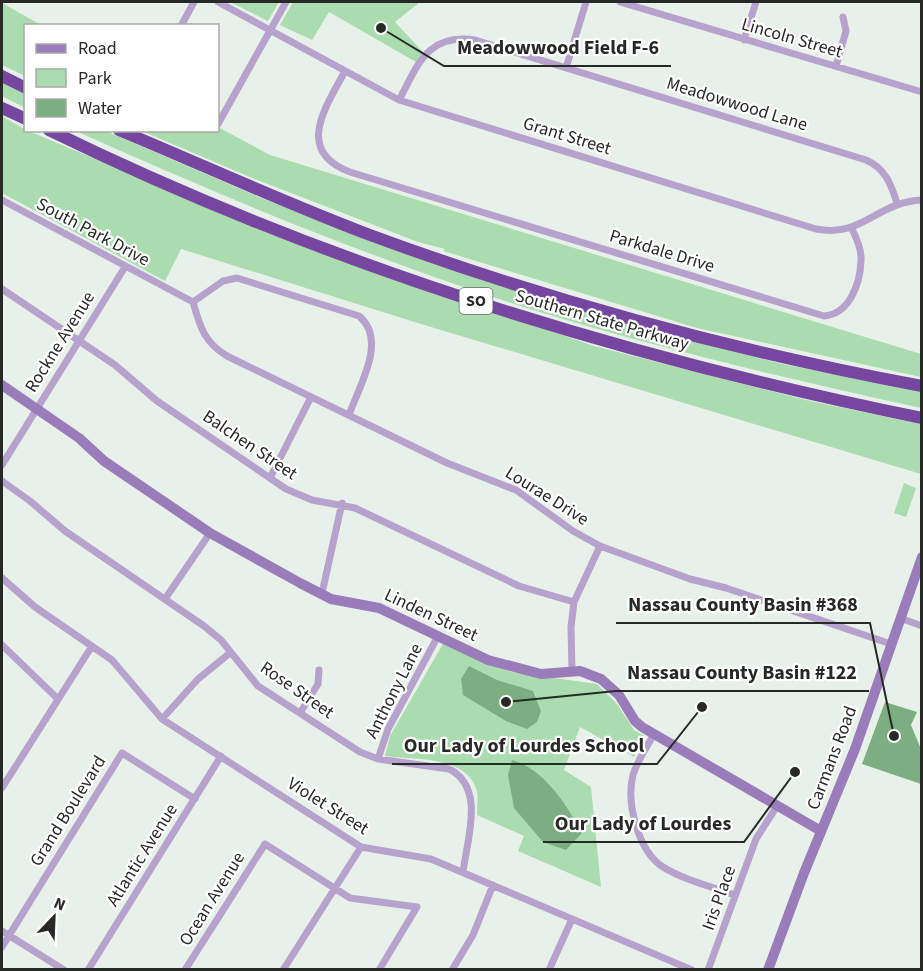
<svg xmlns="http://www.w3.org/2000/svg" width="923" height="971" viewBox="0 0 923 971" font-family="'Source Sans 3',sans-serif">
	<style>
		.green { fill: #abdcb0 }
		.water { fill: #7cae81 }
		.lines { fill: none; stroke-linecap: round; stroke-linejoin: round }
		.street { stroke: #b6a2cc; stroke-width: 7 }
		.secondary { stroke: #9b7cba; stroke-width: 10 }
		.highway { stroke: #7646a0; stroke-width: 12 }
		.labels { text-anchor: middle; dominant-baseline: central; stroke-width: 4.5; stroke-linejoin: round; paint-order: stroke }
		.shield { fill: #fff; stroke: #676967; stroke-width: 1.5 }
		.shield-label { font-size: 16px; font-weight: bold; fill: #262926 }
		.street-label { font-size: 18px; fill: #262926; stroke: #fff }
		.leader { fill: none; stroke: #262926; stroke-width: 2 }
		.callout-dot { fill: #262926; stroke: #fff; stroke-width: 2 }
		.callout-label { font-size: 20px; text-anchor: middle; font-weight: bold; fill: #262926; stroke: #fff; stroke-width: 4.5; stroke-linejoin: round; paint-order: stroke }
	</style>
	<rect width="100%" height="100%" fill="#e8f1e9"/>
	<!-- green -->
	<path class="green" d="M230,2H279L268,21Z
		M293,2H420L395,22L423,52L416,62L329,12L312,40L280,25Z
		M2,3L41,25L26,26L25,76L2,65Z
		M2,80L25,92V108L2,96Z
		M2,116L26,130L306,247L594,346L810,401L921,424V474L421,324L181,249L165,281L2,193Z
		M218,127L270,155L921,354V377L697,328L443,251L445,249L418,242L252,178L142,131L218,130Z
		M76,131H106L261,198L416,256L664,333L782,364L921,391V408C781,377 642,345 505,301C358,253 216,194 76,131Z
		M904,483L916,488L906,517L894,513Z
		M444,642L511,672L597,684L617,704L634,730L645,736L634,757L580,727L564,770L591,787L601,887L518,851L524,836L477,815C477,808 478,798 477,791C467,755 413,760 385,756L390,736Z"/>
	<!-- water -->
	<path class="water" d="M469,666L497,680L533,691L541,711L537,722L527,729L506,721L463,695L461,679Z
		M885,702L917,712L911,725L921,749V784L862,764Z
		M512,760C544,769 567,805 582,833L566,850L543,842L514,808L508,775Z"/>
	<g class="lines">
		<!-- street -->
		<path class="street" d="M218,2L399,100L816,229C863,238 876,202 922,200
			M620,2L922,92
			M181,26L194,2
			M744,40L756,2
			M836,66L846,31L843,17
			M566,68L586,2
			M345,71C326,107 294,151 350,172L824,316C849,314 860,285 861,261C862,250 857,239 852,229
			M399,100C418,65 427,33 475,40L866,160C885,168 891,184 897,203
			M218,124L286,2
			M2,200L193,302L223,281L237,278L359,316C388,340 359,386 349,415
			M2,289L115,365L157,401L286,489L312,500L355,508L519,586L574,602
			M193,302C200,327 204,342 227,356L447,463L516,490L573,531L600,546L690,579L726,588L891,644
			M2,465L125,267
			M270,478L311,397
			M2,481L30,501L65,531L204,626L221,640L258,686L360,752L378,759L449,769C486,787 467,840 463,872
			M2,578L35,607L112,660L162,719L361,847L431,859L692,970
			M322,593L342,503
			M165,599L210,533
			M900,618L922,626
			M2,645L58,699
			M572,671L571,627L574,602L600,546
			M300,713L318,684L319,670
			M162,719L198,679L230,653
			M654,734C647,747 637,761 633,775C626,803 638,851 663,867C684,880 712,887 735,895
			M378,759L388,729L438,636
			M2,788L92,646
			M2,931L64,970
			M2,947L122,753L195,799
			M88,970L221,756
			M185,970L265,844L350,898L417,907L379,970
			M283,970L361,847
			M452,970L473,935L493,885
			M549,970L572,919
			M708,970L756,839L777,806"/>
		<!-- secondary -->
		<path class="secondary" d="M2,385L79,438L104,461L210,533L300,583L331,599L379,608L488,660L541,674L580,671L601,679L619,695L635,721L642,727L821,831
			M768,970L804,873L855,749L922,557"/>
		<!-- highway -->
		<path class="highway" d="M2,76L26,88
			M2,108L26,119
			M49,130C325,265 622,357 922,418
			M119,130C203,165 285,203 370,235C549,301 734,351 922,386"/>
	</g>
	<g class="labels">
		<!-- shield labels -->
		<rect class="shield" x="459.5" y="288" width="33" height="26" rx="4.5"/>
		<g class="shield-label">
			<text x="476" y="301">SO</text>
		</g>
		<!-- street labels -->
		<g class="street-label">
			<text transform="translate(792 38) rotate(16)">Lincoln Street</text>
			<text transform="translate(737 104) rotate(17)">Meadowwood Lane</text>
			<text transform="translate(567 136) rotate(17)">Grant Street</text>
			<text transform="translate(93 232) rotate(28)">South Park Drive</text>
			<text transform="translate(662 251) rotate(17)">Parkdale Drive</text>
			<text transform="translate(602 320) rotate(16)">Southern State Parkway</text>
			<text transform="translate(60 342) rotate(-58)">Rockne Avenue</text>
			<text transform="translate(250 445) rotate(34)">Balchen Street</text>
			<text transform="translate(547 496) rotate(32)">Lourae Drive</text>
			<text transform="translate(431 615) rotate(25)">Linden Street</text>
			<text transform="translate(297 690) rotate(35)">Rose Street</text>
			<text transform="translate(394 691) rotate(-63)">Anthony Lane</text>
			<text transform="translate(832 758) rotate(-69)">Carmans Road</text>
			<text transform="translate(328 806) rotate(32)">Violet Street</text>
			<text transform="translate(68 811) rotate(-58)">Grand Boulevard</text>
			<text transform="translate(142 855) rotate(-58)">Atlantic Avenue</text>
			<text transform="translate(719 898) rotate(-70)">Iris Place</text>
			<text transform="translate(212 899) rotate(-58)">Ocean Avenue</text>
		</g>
	</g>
	<!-- callouts -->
	<path class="leader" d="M381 28L444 66H671M894 736L870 623H616M506 702L616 691H869M702 707L657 764H392M795 772L744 842H543"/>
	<g class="callout-dot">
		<circle cx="381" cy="28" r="6"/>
		<circle cx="894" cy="736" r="6"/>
		<circle cx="506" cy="702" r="6"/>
		<circle cx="702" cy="707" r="6"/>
		<circle cx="795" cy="772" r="6"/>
	</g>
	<g class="callout-label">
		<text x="558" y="54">Meadowwood Field F-6</text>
		<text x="743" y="611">Nassau County Basin #368</text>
		<text x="742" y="679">Nassau County Basin #122</text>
		<text x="524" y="752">Our Lady of Lourdes School</text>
		<text x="643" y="830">Our Lady of Lourdes</text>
	</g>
	<!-- border -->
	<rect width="923" height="971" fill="none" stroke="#262926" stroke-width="6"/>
	<!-- legend -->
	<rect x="24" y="24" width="195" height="108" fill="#ffffff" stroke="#a8a9a8" stroke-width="1.5"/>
	<rect x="36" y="44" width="30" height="9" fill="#9b7cba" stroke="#a8a9a8" stroke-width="1.5"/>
	<text x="78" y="54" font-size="18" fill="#262926">Road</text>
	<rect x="36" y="69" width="30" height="18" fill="#abdcb0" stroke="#a8a9a8" stroke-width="1.5"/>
	<text x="78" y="84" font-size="18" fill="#262926">Park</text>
	<rect x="36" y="99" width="30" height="18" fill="#7cae81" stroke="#a8a9a8" stroke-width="1.5"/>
	<text x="78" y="114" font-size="18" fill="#262926">Water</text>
	<!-- north arrow -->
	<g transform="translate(54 917) rotate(23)" stroke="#ffffff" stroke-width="4.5" paint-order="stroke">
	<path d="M0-4.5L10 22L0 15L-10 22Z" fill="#262926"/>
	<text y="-9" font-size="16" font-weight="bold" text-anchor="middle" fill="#262926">N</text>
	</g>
</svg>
